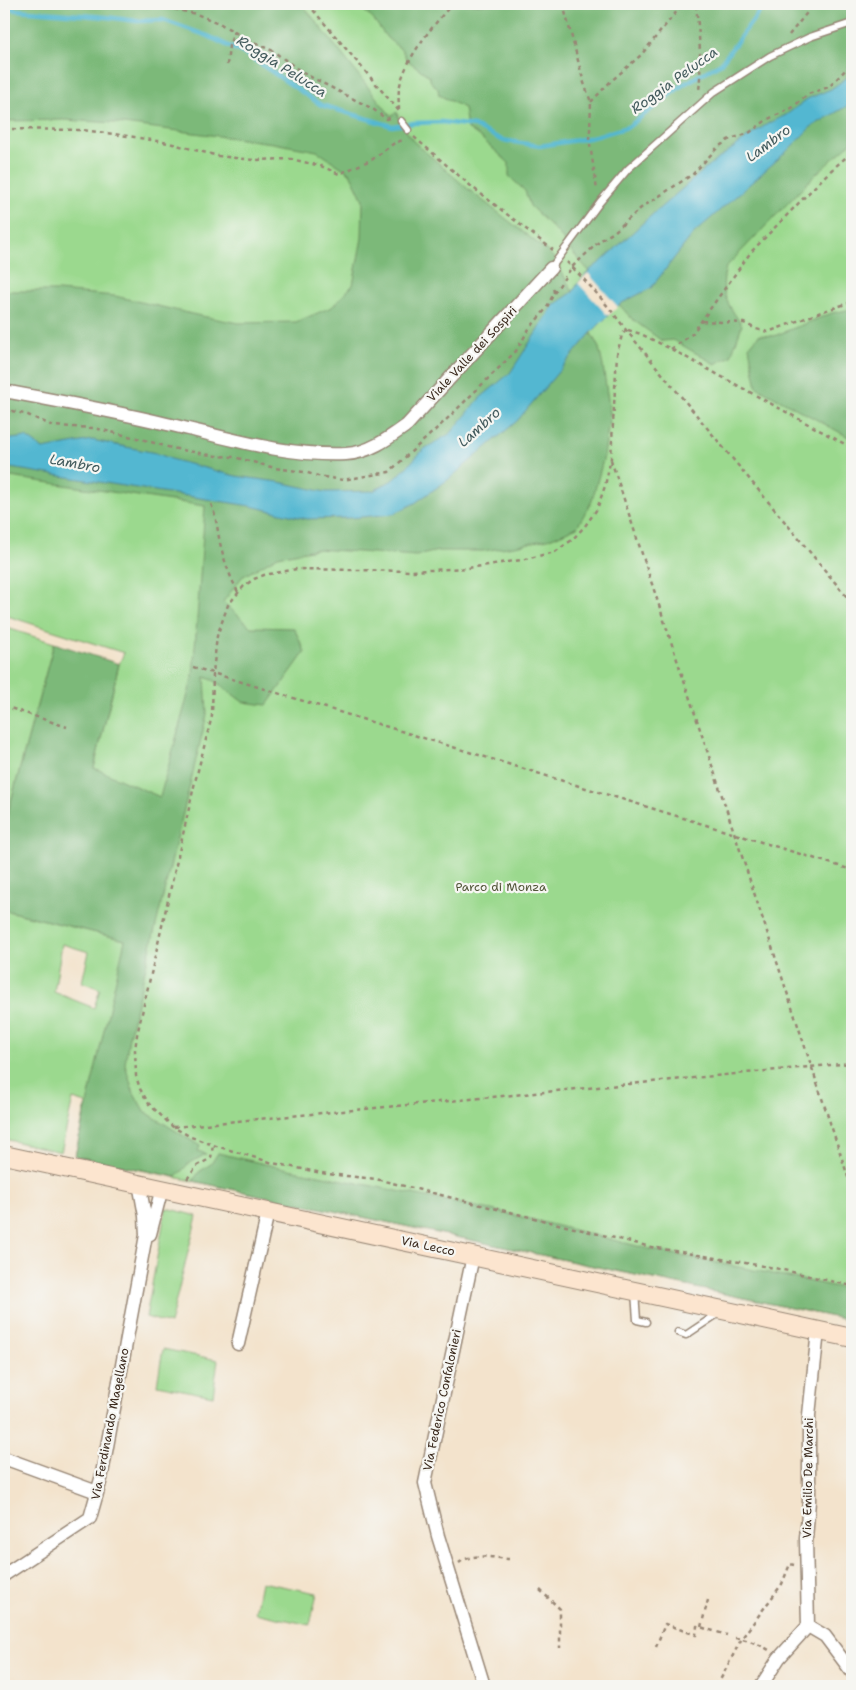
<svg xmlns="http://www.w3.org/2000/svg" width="856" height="1690" viewBox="0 0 856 1690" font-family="'Shantell Sans',sans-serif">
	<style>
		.green { fill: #9bd98e; stroke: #6b8256; fill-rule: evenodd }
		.forest { fill: #7cb979; stroke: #5c724c }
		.water { fill: #52b7d1; stroke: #467078 }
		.pier { fill: #f3e3cc }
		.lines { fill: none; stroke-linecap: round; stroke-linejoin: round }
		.stream { stroke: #52b7d1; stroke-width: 4.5 }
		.lane-casing { stroke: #978675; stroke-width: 9 }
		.street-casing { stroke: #978675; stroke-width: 15 }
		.secondary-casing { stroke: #978675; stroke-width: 20 }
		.path { stroke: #978675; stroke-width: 2.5; stroke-dasharray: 4 4; stroke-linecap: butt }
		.lane { stroke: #fff; stroke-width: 6 }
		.street { stroke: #fff; stroke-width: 12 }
		.secondary { stroke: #fce5cf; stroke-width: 18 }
		.labels { text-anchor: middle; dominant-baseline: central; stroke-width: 4.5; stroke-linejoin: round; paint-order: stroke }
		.street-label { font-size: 12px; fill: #3b2a1e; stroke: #f6f6f2 }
		.park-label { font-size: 12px; fill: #53563a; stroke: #f6f6f2 }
		.water-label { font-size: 14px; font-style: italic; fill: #435b5d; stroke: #f6f6f2 }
	</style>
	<rect width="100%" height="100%" fill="#f6f6f2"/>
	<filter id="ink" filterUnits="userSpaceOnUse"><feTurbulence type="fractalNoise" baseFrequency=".02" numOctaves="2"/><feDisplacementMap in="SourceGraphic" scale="10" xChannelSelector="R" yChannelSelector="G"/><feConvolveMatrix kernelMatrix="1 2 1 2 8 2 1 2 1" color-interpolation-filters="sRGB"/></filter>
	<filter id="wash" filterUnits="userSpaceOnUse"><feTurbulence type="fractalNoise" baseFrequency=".0096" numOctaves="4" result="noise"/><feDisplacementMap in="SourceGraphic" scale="20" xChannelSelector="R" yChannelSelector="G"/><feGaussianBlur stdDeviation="1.12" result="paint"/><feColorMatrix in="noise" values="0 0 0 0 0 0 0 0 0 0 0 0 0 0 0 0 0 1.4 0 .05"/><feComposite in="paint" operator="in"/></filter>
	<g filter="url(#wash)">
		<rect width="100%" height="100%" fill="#f3e3cc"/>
		<!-- green -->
		<path class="green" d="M4,4H852V1321L75,1156L86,1103L73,1099L61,1152L4,1139V974L5,967H4V910L125,940L94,768L119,664L124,653L4,615ZM62,944L89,952L82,982L100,989L94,1008L54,992Z
			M4,627L54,643L4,827Z
			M166,1208L197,1216L170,1324L146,1317Z
			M163,1349L218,1360L213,1396L157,1385Z
			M261,1582L317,1593L310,1625L255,1613Z"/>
		<!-- forest -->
		<path class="forest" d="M4,4H302L391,116L397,112L399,120L413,141L468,189L546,250L554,258L573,292L591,333L599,348L603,366L610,414L604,456L592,501L577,527L552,538L520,545L483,551H438L416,556L316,549L278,556L242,577L223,602L251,627L294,628L305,652L267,705L243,702L215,681L205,677L207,714L129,1037L125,1064L133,1091L144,1111L200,1146L198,1151L206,1154L188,1164L176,1177L75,1156L125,940L4,910V827L54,643L119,664L94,768L160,797L193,676L205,506L4,476V291H58L115,296L196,315L238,323L296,322L332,307L353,285L362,238L363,200L350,173L317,151L273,143L116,123L64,120L4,121Z
			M357,4H852V142L817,173L726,267C719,293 727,303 742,325L731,356L715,364L673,340L662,341L632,319L572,252L558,233L530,206L525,191L509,176V163L480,137L467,128L464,108L439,95L438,89L431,82L429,76L407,60L402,50L387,38L374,20Z
			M852,309V439L757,387L749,347L759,335L774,336L832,313Z
			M218,1153L269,1165L506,1213L649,1249L852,1290V1321L193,1181L199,1172L211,1164Z"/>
		<!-- water -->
		<path class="water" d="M852,74V104L847,106L811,127L785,153L693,234L651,288L620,304L591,333L517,421L449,479L415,503L393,514L351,518L307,519L250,506L4,467V440L26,437L43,449L92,440L156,453L174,460L236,476L279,482L326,492L373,491L396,478L424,449L451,433L480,398L510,373L554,305L573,292L578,283L590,270L602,261L646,220L711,164L755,132L769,123L786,115L807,99L831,89Z"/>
		<!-- pier -->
		<path class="pier" d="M588,273L618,307L608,316L578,283Z"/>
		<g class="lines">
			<!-- stream -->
			<path class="stream" d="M4,6L17,10L106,17L137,21L163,20L208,36L247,55L321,105L392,126L414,123L442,122L474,126L502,140L540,146L589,138L628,127L684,84L721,63L765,4"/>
		</g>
	</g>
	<g filter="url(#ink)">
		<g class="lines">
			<!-- lane casing -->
			<g class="lane-casing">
				<path id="lane" d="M401,121L408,130
					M551,268L600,202L628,169L714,92L770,56L810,37L852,23
					M635,1292L637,1320L646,1322
					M678,1332L686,1335L719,1313"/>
			</g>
			<!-- street casing -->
			<g class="street-casing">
				<path id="street" d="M4,391C58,401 113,411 167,424C225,437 286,457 346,454C369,453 389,438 407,425L551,268
					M150,1234L162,1188
					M473,1256L425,1483L438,1536L484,1686
					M238,1344L268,1212
					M4,1458L97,1492
					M4,1575L90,1518L101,1479L146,1235L145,1216L139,1183
					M808,1626L825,1636L852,1672
					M761,1686L779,1658L808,1626L806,1539L809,1501V1415L818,1331"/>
			</g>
			<!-- secondary casing -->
			<g class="secondary-casing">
				<path id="secondary" d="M4,1155L852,1338"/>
			</g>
			<!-- path -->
			<path class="path" d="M151,4L196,14L219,23L248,40L273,51L303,73L373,109L386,119L393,117
				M308,4L399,111
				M563,4L584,83L591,102L590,130L589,138L597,190
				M687,4L696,5L698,4
				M696,5C699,34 702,62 699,91
				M789,35L810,9V4
				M227,65L229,46L234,32
				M591,102L609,83L641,55L683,4
				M399,110C399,104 398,96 399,90C404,59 432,27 452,4
				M4,129L83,130L128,136L169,143L218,156L253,160L291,159L321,166L339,174L373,159L393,144L405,139
				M414,137L472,187L553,250
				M567,262C588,283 608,305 626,330L852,603
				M554,293L572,267L601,240L614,232L641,208L693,174L717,148L728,140L749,133L768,119L792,108L808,94L829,87L852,63
				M702,321L744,323L756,329L768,332L824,311L852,302
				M626,330L622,335L617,354L611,458L605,486L597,509L585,526L572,540L555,552L521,560L468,568L412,571L297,569L264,575L254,579L244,586L228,605L217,636L213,673L212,716L195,782L137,1035L135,1050L136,1076L140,1089L149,1104L173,1127L191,1137L213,1145L273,1163L327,1174L376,1179L651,1247L775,1268L852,1286
				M628,330L641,334L671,349L852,448
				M671,349L692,334L751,252L828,173L852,152
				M4,409L28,415L53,426L94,428L141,439L171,448L216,456L234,457L275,468L304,472L318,476L343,480L389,472L445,421L516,351L529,329L546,309L554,293L553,286
				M611,460L852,1189
				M211,504C217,519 217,528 220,543C224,560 230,577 238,592
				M193,667L852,870
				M4,706L67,727
				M174,1127L852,1063
				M187,1179L197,1166L211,1158L213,1145
				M459,1563C473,1552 493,1558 509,1559
				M540,1590L560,1609V1648
				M701,1627L708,1600
				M735,1638C747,1639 759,1644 769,1650
				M656,1647L665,1624L696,1635L697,1626L727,1635
				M717,1686L742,1638L782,1584L790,1564L794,1565"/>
			<!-- lane -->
			<use href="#lane" class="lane"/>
			<!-- street -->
			<use href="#street" class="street"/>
			<!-- secondary -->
			<use href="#secondary" class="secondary"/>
		</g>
	</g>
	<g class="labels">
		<!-- street labels -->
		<g class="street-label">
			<text transform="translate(472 354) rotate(-47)">Viale Valle dei Sospiri</text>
			<text transform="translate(428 1246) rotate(12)">Via Lecco</text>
			<text transform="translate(442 1400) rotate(-78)">Via Federico Confalonieri</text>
			<text transform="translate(110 1424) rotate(-79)">Via Ferdinando Magellano</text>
			<text transform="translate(808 1478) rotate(-89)">Via Emilio De Marchi</text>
		</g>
		<!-- park labels -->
		<g class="park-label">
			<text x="501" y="887">Parco di Monza</text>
		</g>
		<!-- water labels -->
		<g class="water-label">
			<text transform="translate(282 66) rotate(32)">Roggia Pelucca</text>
			<text transform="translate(674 80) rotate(-36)">Roggia Pelucca</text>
			<text transform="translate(768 143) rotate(-37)">Lambro</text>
			<text transform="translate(479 427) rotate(-42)">Lambro</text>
			<text transform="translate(75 463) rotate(10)">Lambro</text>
		</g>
	</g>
	<!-- margin -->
	<rect width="856" height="1690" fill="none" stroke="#f6f6f2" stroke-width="20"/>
</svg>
